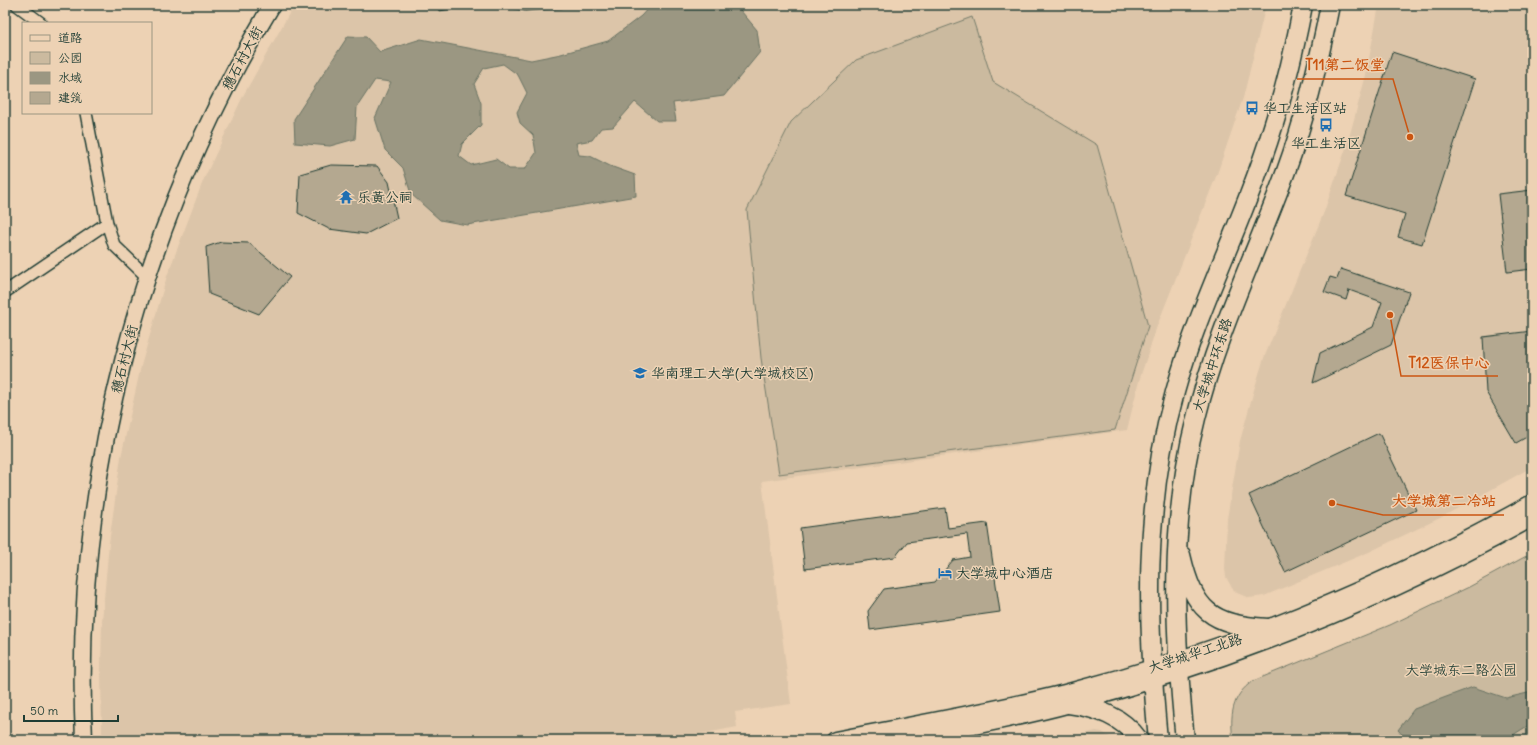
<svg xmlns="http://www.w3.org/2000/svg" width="1537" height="745" viewBox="0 0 1537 745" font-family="Delius,'LXGW WenKai TC',sans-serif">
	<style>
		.built { fill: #dcc5a9 }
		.green { fill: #cbba9f; stroke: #757c6a }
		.water { fill: #9b9782; stroke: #697363; fill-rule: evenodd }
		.building { fill: #b4a890; stroke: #1f3d34 }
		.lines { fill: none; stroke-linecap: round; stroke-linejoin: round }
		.street-casing { stroke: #1f3d34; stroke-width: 14 }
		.secondary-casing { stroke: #1f3d34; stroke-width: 19 }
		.primary-casing { stroke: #1f3d34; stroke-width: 21 }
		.street { stroke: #edd2b4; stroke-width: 11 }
		.secondary { stroke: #edd2b4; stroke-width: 16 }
		.primary { stroke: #edd2b4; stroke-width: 18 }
		.labels { text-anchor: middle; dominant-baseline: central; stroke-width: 3; stroke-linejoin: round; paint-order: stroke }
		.street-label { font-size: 14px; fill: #1f3d34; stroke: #edd2b4 }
		.poi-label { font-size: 14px; fill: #1f3d34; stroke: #edd2b4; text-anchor: start }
		.park-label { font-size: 14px; fill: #304a3f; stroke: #edd2b4 }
		.leader { fill: none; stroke: #ca5512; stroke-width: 1.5 }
		.callout-dot { fill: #ca5512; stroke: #edd2b4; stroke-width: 1.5 }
		.callout-label { font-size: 15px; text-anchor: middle; font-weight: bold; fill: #ca5512; stroke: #edd2b4; stroke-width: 3; stroke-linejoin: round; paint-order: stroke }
	</style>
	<rect width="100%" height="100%" fill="#edd2b4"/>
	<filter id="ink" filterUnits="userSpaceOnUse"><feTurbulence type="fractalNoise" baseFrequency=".025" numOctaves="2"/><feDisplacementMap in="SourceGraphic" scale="8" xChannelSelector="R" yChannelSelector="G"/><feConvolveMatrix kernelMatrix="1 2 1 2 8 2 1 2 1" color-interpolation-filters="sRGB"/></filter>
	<g filter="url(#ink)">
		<!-- built -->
		<path class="built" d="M294,5H1266L1243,98L1217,174L1157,326L1139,381L1127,430L762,481L791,704L735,712L737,727L670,740H102L101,669L102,621L109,543L121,457L141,366L167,276L203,181L243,96Z
			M1379,5H1532V467L1440,518L1369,552L1264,596L1249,598L1237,593L1232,588L1226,577L1225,569L1227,519L1240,441L1254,390L1264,358L1324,212L1347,145L1366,75Z
			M1096,731L1102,732L1114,740H1056Z"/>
		<!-- green -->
		<path class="green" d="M1506,5H1532V11Z
			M972,17L993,82L1097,145L1148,326L1115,430L779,474L761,358L747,210L791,122L856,60Z
			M1532,553V740H1233C1230,716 1231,696 1253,681L1390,625L1469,587Z"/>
		<!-- water -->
		<path class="water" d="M651,5H736L757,30L760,52L724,96L673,103L676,121H657L635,102L613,127L601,128L592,140L576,143L579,155L590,156L610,166L635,175L636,196L467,225L440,220L411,194L403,168L385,150L375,118L391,82L375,80L357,107L355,139L330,146L295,143L294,119L348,36L366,37L380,52L421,39L531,60L561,54L608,41L641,16ZM503,64L518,75L527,93L517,112L520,123L533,135L536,153L525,169H509L496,159L471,165L459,156L462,144L481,125V103L474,84L484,68Z
			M1473,687L1506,698L1532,692V723L1505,740H1407L1398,730L1414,709Z"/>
		<!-- building -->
		<path class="building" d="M438,5H477L439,11Z
			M498,5H571L562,8L525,11Z
			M1392,52L1475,79L1422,244L1398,237L1405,214L1346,196Z
			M331,165L377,166L389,182L397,218L366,234L329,229L298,213L300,174Z
			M1532,190V269L1507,272L1498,194Z
			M221,242L249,243L290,277L259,314L209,294L206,247Z
			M1341,269L1409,292L1391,345L1313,383L1320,353L1373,327L1382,302L1349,290L1346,300L1324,292L1330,277L1337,279Z
			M1532,331V434L1516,443L1486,392L1483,337Z
			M1379,433L1416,510L1285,572L1249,495Z
			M945,508L948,528L987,523L1000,612L870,630L868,611L884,589L935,582L953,560L970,557L967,534L907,542L895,557L805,569L800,528Z"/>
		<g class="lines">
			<!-- street casing -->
			<g class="street-casing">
				<path id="street" d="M17,5L41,23
					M107,223L114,245L143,273
					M5,292L107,223L86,113"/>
			</g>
			<!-- secondary casing -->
			<g class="secondary-casing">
				<path id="secondary" d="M84,740C72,483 139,225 272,5
					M835,740C912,725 989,712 1065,693C1228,651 1385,586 1532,503
					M902,740C958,729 1015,719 1070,704C1232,661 1386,599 1532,518"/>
			</g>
			<!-- primary casing -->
			<g class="primary-casing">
				<path id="primary" d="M1181,555C1194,611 1211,625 1268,628
					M1069,704C1097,708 1122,716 1139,740
					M1158,740C1147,623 1143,506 1175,392C1197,312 1235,238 1262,160C1280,109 1293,58 1303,5
					M1185,740C1174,632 1169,524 1196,418C1217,332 1256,253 1286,171C1306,117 1319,61 1330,5"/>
			</g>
			<!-- street -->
			<use href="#street" class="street"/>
			<!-- secondary -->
			<use href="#secondary" class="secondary"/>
			<!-- primary -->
			<use href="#primary" class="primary"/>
		</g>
	</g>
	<!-- icons -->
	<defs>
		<g id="bus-bare" transform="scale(1.08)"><path d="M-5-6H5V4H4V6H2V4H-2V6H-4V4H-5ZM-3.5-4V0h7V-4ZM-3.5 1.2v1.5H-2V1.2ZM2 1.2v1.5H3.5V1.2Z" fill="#1f6fb2" stroke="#edd2b4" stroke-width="2.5" paint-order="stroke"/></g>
		<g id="temple-bare" transform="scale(1.08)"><path d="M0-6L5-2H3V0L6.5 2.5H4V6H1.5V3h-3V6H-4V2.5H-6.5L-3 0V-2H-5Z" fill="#1f6fb2" stroke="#edd2b4" stroke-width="2.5" paint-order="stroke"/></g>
		<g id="university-bare" transform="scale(1.08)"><path d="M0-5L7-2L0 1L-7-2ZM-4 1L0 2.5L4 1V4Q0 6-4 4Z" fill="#1f6fb2" stroke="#edd2b4" stroke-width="2.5" paint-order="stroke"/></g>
		<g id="hotel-bare" transform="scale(1.08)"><path d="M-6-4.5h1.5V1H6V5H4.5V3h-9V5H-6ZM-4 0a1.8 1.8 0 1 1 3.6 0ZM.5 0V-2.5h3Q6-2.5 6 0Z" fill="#1f6fb2" stroke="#edd2b4" stroke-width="2.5" paint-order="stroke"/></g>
	</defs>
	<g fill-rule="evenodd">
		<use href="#bus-bare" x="1252" y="108"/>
		<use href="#bus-bare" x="1326" y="125"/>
		<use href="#temple-bare" x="346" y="197"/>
		<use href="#university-bare" x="640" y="373"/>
		<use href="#hotel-bare" x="945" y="573"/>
	</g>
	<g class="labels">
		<!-- street labels -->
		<g class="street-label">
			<text transform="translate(242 58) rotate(-62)">穗石村大街</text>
			<text transform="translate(124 359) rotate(-76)">穗石村大街</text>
			<text transform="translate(1212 365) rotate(-72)">大学城中环东路</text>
			<text transform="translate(1195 653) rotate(-18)">大学城华工北路</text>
		</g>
		<!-- poi labels -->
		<g class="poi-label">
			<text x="1263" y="108">华工生活区站</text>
			<text x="1326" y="143" text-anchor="middle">华工生活区</text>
			<text x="357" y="197">乐黄公祠</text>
			<text x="651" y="373">华南理工大学(大学城校区)</text>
			<text x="956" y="573">大学城中心酒店</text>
		</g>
		<!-- park labels -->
		<g class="park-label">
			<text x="1461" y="670">大学城东二路公园</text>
		</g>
	</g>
	<!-- callouts -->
	<path class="leader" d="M1410 137L1393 79H1297M1390 315L1401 376H1498M1332 503L1383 515H1504"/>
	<g class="callout-dot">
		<circle cx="1410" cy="137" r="4"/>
		<circle cx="1390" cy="315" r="4"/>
		<circle cx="1332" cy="503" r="4"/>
	</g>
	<g class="callout-label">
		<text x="1345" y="70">T11第二饭堂</text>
		<text x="1449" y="368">T12医保中心</text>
		<text x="1444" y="506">大学城第二冷站</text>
	</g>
	<!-- margin -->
	<rect width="1537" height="745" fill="none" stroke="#edd2b4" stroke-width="20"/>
	<rect x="10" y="10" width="1517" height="725" fill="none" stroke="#1f3d34" stroke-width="1.5" filter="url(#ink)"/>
	<!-- legend -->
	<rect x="22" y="22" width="130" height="92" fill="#edd2b4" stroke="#9b9681"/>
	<rect x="30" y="35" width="20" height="6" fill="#edd2b4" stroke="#9b9681"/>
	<text x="58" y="42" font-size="12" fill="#1f3d34">道路</text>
	<rect x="30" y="52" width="20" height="12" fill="#cbba9f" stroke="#9b9681"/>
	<text x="58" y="62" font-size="12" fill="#1f3d34">公园</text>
	<rect x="30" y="72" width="20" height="12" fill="#9b9782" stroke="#9b9681"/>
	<text x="58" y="82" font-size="12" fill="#1f3d34">水域</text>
	<rect x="30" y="92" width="20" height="12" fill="#b4a890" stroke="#9b9681"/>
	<text x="58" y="102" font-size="12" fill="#1f3d34">建筑</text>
	<!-- scale -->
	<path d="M24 715v6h94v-6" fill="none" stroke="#1f3d34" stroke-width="2"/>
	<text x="30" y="715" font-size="12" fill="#1f3d34" stroke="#edd2b4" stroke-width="3" paint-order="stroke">50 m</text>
</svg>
